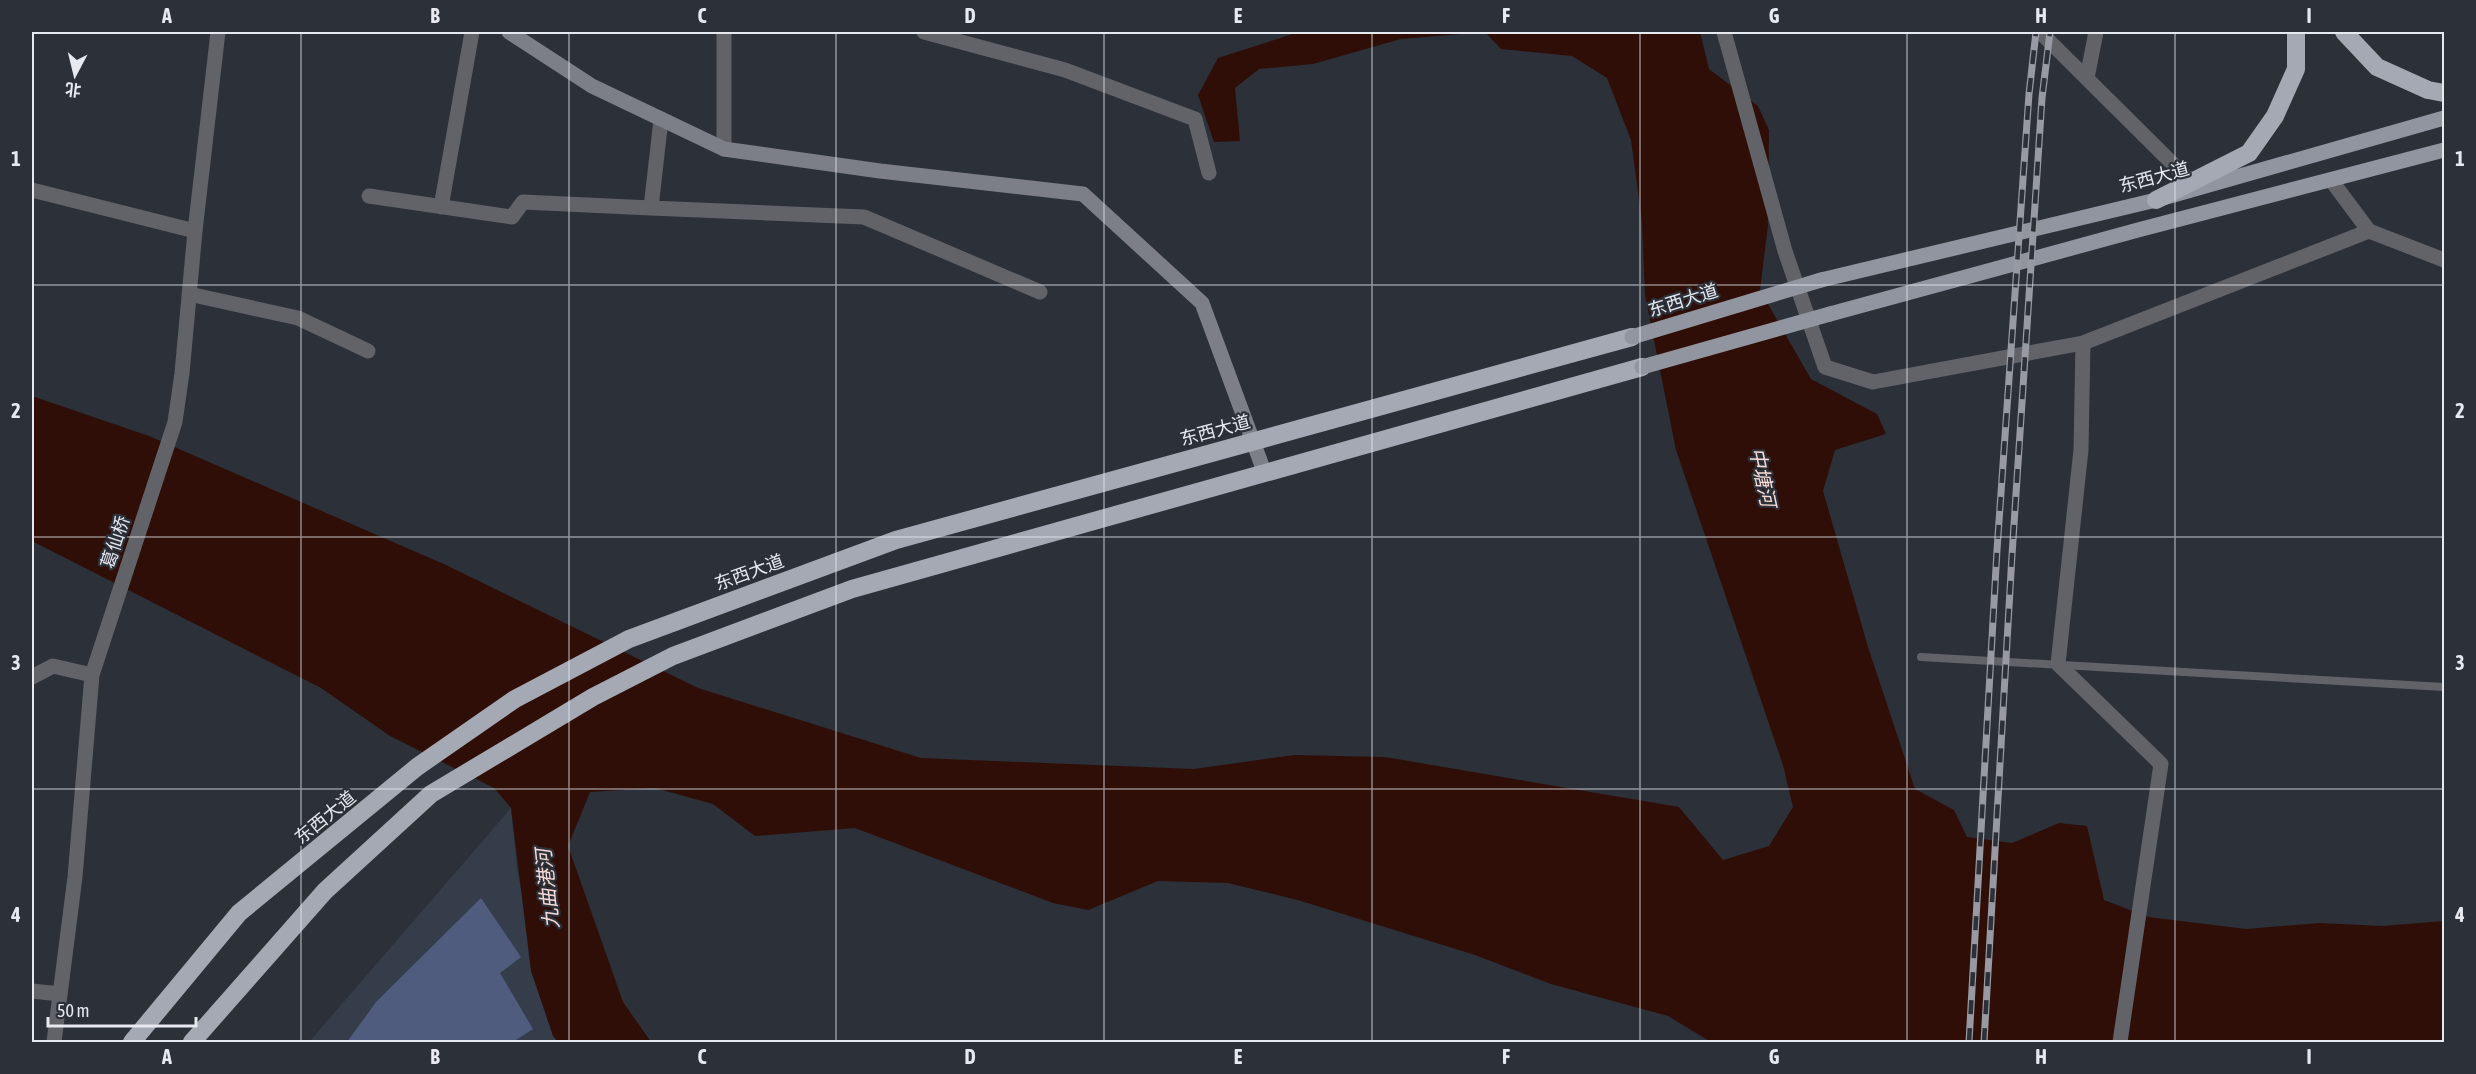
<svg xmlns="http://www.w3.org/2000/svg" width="2476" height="1074" viewBox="0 0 2476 1074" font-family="'Asap Condensed','Noto Sans SC',sans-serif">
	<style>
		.built { fill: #353c4a }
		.water { fill: #2f0e07 }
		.building { fill: #4f5c7e }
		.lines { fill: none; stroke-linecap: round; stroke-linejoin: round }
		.lane { stroke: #616368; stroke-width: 8 }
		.street { stroke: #616368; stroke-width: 15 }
		.secondary { stroke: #7c7f87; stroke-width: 15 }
		.primary { stroke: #91959f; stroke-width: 15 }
		.highway { stroke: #a4a9b4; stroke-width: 18 }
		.rail-casing { stroke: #979aa2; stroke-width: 7 }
		.rail { stroke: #2c3039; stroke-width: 4.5; stroke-dasharray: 14; stroke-linecap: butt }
		.primary-bridge { stroke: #91959f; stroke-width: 15 }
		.grid { fill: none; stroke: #e7e9f0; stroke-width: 1.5; stroke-opacity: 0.55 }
		.labels { text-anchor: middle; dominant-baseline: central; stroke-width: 4.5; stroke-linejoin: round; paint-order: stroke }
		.street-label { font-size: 18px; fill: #e7e9f0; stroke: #2c3039 }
		.water-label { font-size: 20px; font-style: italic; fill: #f8dbd4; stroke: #2c3039 }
		.neatline { fill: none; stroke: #e7e9f0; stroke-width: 2 }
		.grid-label { font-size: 20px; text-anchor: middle; font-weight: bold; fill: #e7e9f0 }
	</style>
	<rect width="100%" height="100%" fill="#2c3039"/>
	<!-- built -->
	<path class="built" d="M511,808L517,870L553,1036L558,1042H309Z"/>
	<!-- water -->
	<path class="water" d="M1299,32H1700L1709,69L1758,106L1769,130L1768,225L1760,290L1811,379L1877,414L1886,434L1835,450L1823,491L1868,647L1915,789L1954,810L1967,837L2012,843L2059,823L2087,826L2104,900L2148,917L2246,929L2320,923L2382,926L2444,921V1042H1711L1668,1016L1551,984L1475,955L1301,901L1228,883L1158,881L1088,910L1053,903L855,828L755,836L713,804L655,788L590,792L568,846L623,1002L651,1042H558L553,1036L531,971L511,808L494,788L390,736L321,688L32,541V396L149,436L446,565L698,688L921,758L1194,769L1294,755L1385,757L1679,807L1723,860L1769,846L1793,807L1783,765L1676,450L1645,295L1642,222L1631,140L1607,78L1572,56L1501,49L1485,32L1401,39L1313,64L1259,69L1235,88L1240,141L1214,142L1198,95L1218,58Z"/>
	<!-- building -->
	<path class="building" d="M481,898L521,957L500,973L533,1029L513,1042H347L376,1002Z"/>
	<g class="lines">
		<!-- lane -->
		<path class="lane" d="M1921,657L2444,687"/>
		<!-- street -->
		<path class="street" d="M924,32L1065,70L1195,119L1209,173
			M1724,32L1785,251L1825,367L1873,382L2083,343L2369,231
			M2040,32L2191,182
			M2087,78L2096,32
			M724,149V32
			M2331,180L2369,231L2444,260
			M32,190L195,231
			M369,196L512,217L523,202L651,208L661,119
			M441,207L472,32
			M651,208L864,217L1040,292
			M189,294L298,318L368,351
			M2083,343L2081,450L2058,664L2161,764L2120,1042
			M32,677L53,666L92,675
			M32,991L60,994
			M54,1042L75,877L92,675L175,422L182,373L195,231L218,32"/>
		<!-- secondary -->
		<path class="secondary" d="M509,32L592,86L724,149L880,171L1083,194L1202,303L1265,474"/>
		<!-- primary -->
		<path class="primary" d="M1821,280L2156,200L2444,118
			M1830,314L2138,230L2444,150"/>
		<!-- highway -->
		<path class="highway" d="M2344,32L2377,67L2428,90L2444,93
			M2156,200L2249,153L2275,116L2296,69V32
			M132,1042L239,913L417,767L515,699L629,639L896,540L1632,337
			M192,1042L325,891L431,794L593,697L673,656L852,589L1642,367"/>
		<!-- rail casing -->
		<g class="rail-casing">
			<path id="rail" d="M1969,1042L1997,550L2029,94L2036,32
				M1984,1042L2012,555L2042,98L2050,32"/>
		</g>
		<!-- rail -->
		<use href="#rail" class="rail"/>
		<!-- primary-bridge -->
		<path class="primary-bridge" d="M1632,337L1821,280
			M1642,367L1830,314"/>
	</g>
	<!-- grid -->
	<path class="grid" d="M301,32V1042M569,32V1042M836,32V1042M1104,32V1042M1372,32V1042M1640,32V1042M1907,32V1042M2175,32V1042M32,285H2444M32,537H2444M32,789H2444"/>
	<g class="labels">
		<!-- street labels -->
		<g class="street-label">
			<text transform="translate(2154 177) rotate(-15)">东西大道</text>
			<text transform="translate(1683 300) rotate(-17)">东西大道</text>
			<text transform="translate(1215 430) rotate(-15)">东西大道</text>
			<text transform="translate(115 542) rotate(-72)">葛仙桥</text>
			<text transform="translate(749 572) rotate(-20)">东西大道</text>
			<text transform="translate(325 817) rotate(-39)">东西大道</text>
		</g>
		<!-- water labels -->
		<g class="water-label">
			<text transform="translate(1763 477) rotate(78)">中塘河</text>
			<text transform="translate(547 889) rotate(-96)">九曲港河</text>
		</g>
	</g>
	<!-- border -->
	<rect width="2476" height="1074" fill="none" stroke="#2c3039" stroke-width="66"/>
	<!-- north arrow -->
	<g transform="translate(75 75) rotate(187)" stroke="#2c3039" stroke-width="4.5" paint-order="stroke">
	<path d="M0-4.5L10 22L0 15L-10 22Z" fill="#e7e9f0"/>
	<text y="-9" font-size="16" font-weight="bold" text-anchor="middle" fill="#e7e9f0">北</text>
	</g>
	<!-- scale -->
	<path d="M48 1017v9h148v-9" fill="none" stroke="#e7e9f0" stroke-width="3"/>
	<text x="57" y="1017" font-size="18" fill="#e7e9f0" stroke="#2c3039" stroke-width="4.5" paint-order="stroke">50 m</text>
	<rect x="33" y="33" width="2410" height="1008" class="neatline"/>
	<g class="grid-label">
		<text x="167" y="23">A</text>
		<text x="435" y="23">B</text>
		<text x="702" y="23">C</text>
		<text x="970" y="23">D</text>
		<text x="1238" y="23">E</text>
		<text x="1506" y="23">F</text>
		<text x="1774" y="23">G</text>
		<text x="2041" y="23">H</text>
		<text x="2309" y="23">I</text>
		<text x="16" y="166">1</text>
		<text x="2460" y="166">1</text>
		<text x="16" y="418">2</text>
		<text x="2460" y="418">2</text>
		<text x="16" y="670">3</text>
		<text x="2460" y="670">3</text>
		<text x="16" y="922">4</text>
		<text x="2460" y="922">4</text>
		<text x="167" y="1064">A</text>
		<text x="435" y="1064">B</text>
		<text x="702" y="1064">C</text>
		<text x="970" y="1064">D</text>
		<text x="1238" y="1064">E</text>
		<text x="1506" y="1064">F</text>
		<text x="1774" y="1064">G</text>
		<text x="2041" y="1064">H</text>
		<text x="2309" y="1064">I</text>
	</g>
</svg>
